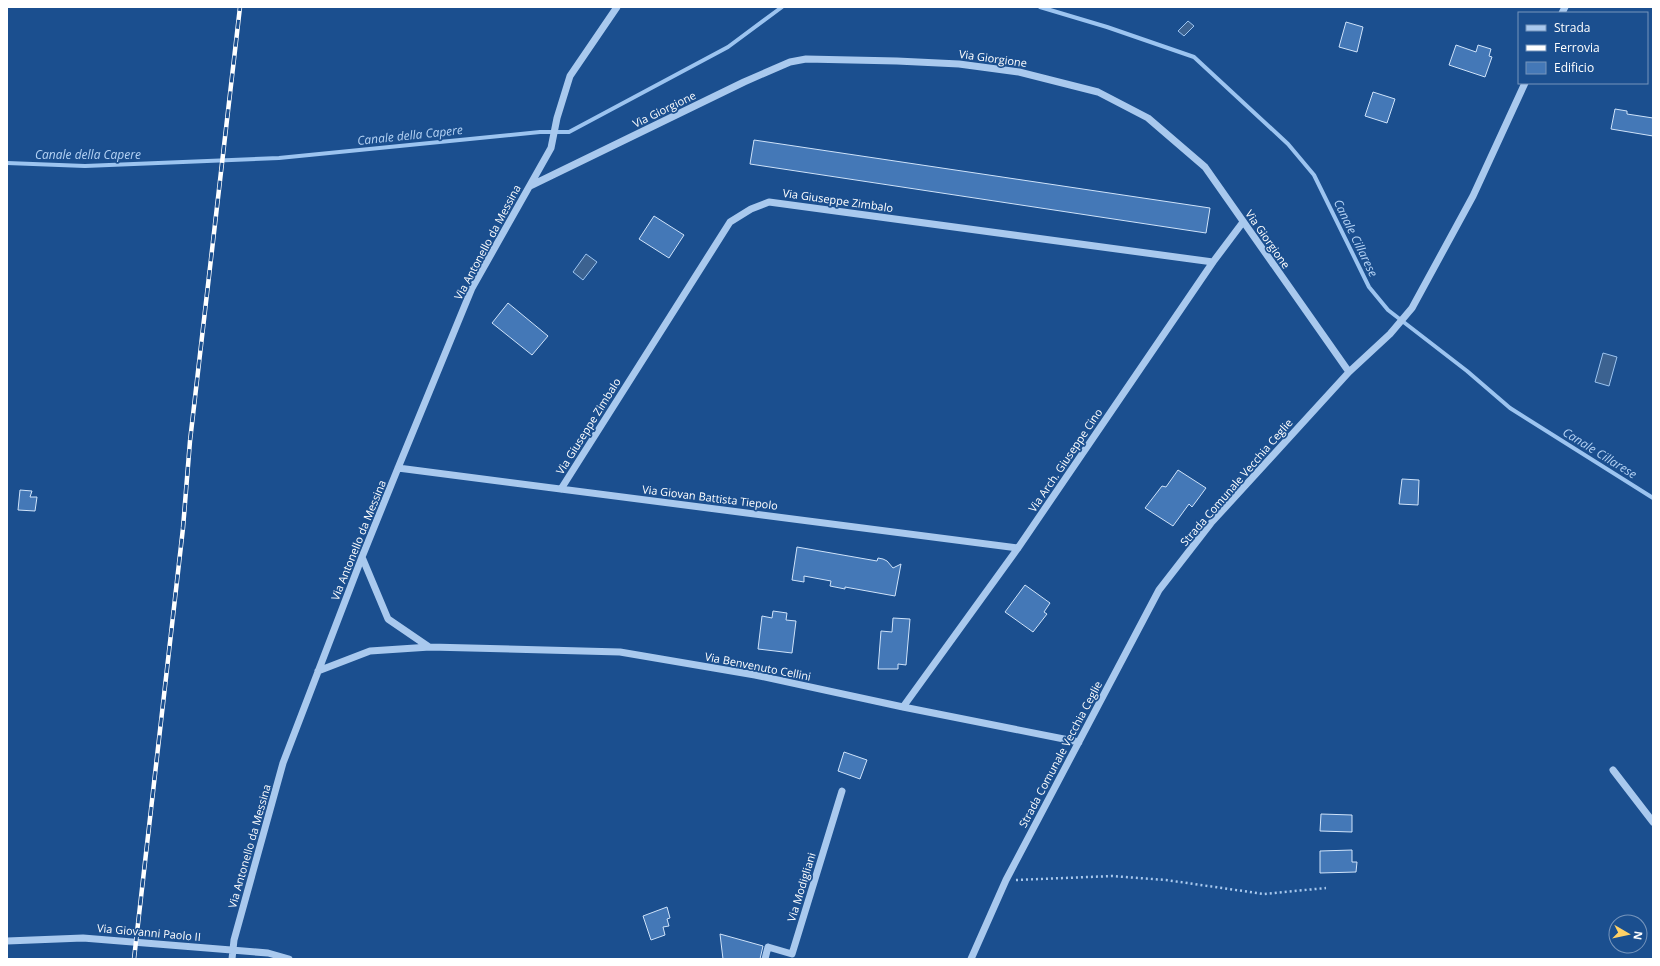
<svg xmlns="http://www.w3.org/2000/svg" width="1660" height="966" viewBox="0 0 1660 966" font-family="'Open Sans',sans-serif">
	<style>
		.water { fill: #3c6290; stroke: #9cc4f0 }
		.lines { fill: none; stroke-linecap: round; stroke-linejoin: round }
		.stream { stroke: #9cc4f0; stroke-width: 4 }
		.building { fill: #4478b7; stroke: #cfe3fa }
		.path { stroke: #a9c9ee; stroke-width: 2.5; stroke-dasharray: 2 3; stroke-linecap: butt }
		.minor { stroke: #a9c9ee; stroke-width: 7 }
		.rail-casing { stroke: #fff; stroke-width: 4.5 }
		.rail { stroke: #1b4f8f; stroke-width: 3; stroke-dasharray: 9; stroke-linecap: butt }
		.labels { text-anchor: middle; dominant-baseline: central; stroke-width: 3.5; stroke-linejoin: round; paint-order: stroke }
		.street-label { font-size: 11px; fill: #fff; stroke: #1b4f8f }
		.water-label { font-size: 12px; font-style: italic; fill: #b5d3f5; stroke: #1b4f8f }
	</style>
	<rect width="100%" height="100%" fill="#1b4f8f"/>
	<!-- water -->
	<path class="water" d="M1188,21L1194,26L1184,36L1178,31Z
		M586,254L597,262L583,280L573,272Z
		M1603,353L1617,357L1609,386L1595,382Z"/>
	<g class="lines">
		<!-- stream -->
		<path class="stream" d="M1040,7L1107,27L1194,57L1288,144L1314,175L1369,287L1388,310L1467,371L1510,408L1653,498
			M7,163L85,166L279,158L540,132H569L728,47L782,7"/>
	</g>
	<!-- building -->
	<path class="building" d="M1346,22L1363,27L1357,52L1339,47Z
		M1456,45L1476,52L1478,45L1491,49L1489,56L1492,57L1485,77L1449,65Z
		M1373,92L1395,99L1387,123L1365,116Z
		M1615,109L1627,111V114L1653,118V136L1611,129Z
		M754,140L1210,208L1206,233L750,164Z
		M654,216L684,235L669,258L639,239Z
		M508,303L548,336L532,355L492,323Z
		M1178,470L1206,488L1192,507L1189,504L1173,526L1145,508L1162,486L1166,487Z
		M1402,479L1419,480L1418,505L1399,504Z
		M20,490L32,491L30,497H37L35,511L18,510Z
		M797,547L877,561L878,558L883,559L887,561L893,568L901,564L895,596L845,587V589L830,586L831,581L804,576V582L792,580Z
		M1025,585L1050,603L1044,612L1047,614L1033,632L1005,612Z
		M773,611L787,613L786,620L796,621L792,653L758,649L762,616L772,618Z
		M893,618L910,619L906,665L898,664V669H878L881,631L892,632Z
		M844,752L867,760L860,779L838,771Z
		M1321,814L1352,815V832L1320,831Z
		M1352,850V862H1357L1356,872L1320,873V851Z
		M667,907L670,918L667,919L669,926L663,927L665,935L651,940L643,916Z
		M720,934L763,946L760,959H723Z"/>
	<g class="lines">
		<!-- path -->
		<path class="path" d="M1016,880L1112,876L1166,880L1264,894L1326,888"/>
		<!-- minor -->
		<path class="minor" d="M1562,13L1565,7
			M530,186L744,82L790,62L806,59L897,61L959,64L1019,72L1098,92L1148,118L1205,167L1349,372
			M398,468L1018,548
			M561,489L730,222L751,209L769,202L1213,262
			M362,557L388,619L429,647
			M318,671L370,651L430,647L620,652L755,675L903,707L1079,742
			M903,707L1018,548L1213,262L1243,222
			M1613,770L1653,822
			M7,941L83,938L268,953L289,959
			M232,959L234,940L283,763L362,557L398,468L472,288L551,148L557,118L570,76L617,7
			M765,959L768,947L792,954L842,791
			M971,959L1006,880L1159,590L1211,523L1349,372L1390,334L1412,308L1473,196L1525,83"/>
		<!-- rail casing -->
		<g class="rail-casing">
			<path id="rail" d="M134,959L183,528L190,441L240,7"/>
		</g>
		<!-- rail -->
		<use href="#rail" class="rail"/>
	</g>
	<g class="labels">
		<!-- street labels -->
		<g class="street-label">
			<text transform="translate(993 58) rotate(8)">Via Giorgione</text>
			<text transform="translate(664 109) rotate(-26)">Via Giorgione</text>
			<text transform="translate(838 200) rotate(8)">Via Giuseppe Zimbalo</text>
			<text transform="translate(1268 239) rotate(55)">Via Giorgione</text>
			<text transform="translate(487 242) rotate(-62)">Via Antonello da Messina</text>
			<text transform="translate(588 426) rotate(-58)">Via Giuseppe Zimbalo</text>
			<text transform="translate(1065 460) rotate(-56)">Via Arch. Giuseppe Cino</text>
			<text transform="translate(1236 482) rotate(-49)">Strada Comunale Vecchia Ceglie</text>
			<text transform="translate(710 497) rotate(7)">Via Giovan Battista Tiepolo</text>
			<text transform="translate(358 540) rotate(-68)">Via Antonello da Messina</text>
			<text transform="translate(758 666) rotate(11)">Via Benvenuto Cellini</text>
			<text transform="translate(1060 754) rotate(-62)">Strada Comunale Vecchia Ceglie</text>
			<text transform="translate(249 846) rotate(-74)">Via Antonello da Messina</text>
			<text transform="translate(801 887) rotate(-73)">Via Modigliani</text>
			<text transform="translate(149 932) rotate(5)">Via Giovanni Paolo II</text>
		</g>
		<!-- water labels -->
		<g class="water-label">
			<text transform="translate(410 135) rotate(-6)">Canale della Capere</text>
			<text x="88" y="154">Canale della Capere</text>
			<text transform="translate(1356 238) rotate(64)">Canale Cillarese</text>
			<text transform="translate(1600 453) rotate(32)">Canale Cillarese</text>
		</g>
	</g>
	<!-- border -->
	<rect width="1660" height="966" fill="none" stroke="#ffffff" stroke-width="16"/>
	<!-- legend -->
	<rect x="1518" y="12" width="130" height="72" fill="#1b4f8f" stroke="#7695bc"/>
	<rect x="1526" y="25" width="20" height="6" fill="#a9c9ee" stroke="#7695bc"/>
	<text x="1554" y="32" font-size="12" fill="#ffffff">Strada</text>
	<rect x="1526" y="45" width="20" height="6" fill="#ffffff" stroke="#7695bc"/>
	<text x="1554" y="52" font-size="12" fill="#ffffff">Ferrovia</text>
	<rect x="1526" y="62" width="20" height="12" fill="#4478b7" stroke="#7695bc"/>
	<text x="1554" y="72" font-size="12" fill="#ffffff">Edificio</text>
	<!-- north arrow -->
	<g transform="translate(1628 934) rotate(99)"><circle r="19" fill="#1b4f8f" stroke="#7695bc"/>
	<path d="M0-3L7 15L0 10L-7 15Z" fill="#ffd166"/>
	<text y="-6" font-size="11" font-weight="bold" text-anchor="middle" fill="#ffffff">N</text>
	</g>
</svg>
